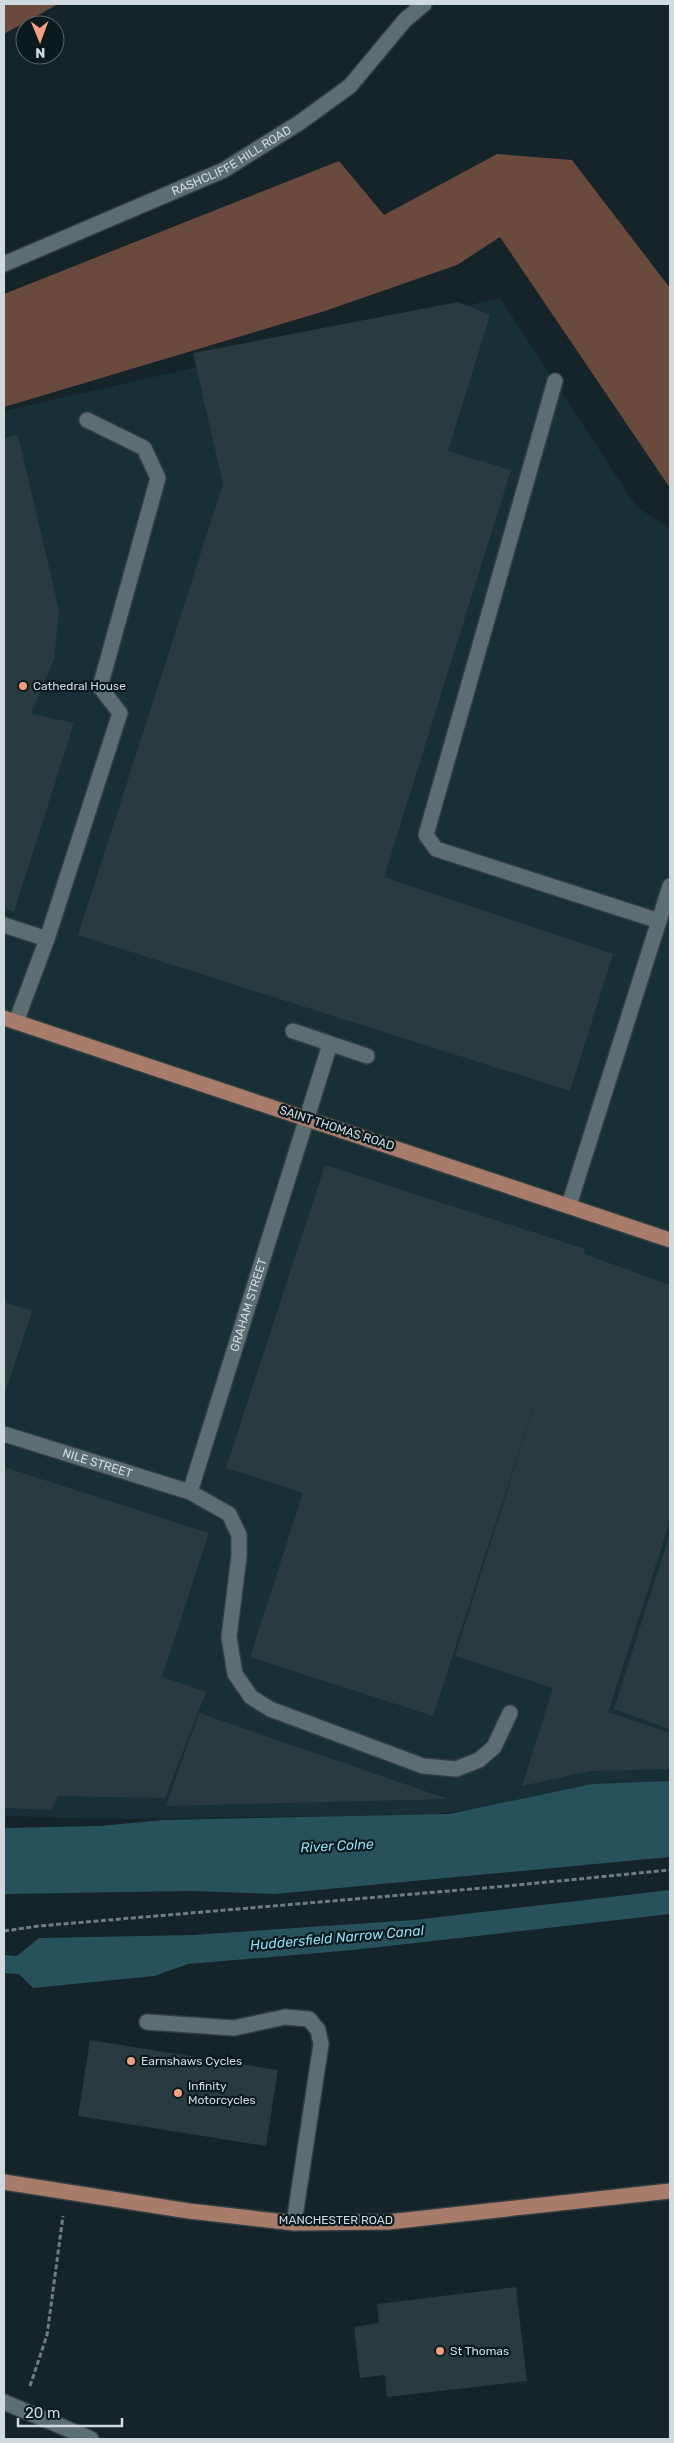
<svg xmlns="http://www.w3.org/2000/svg" width="674" height="2443" viewBox="0 0 674 2443" font-family="Rubik,sans-serif">
	<style>
		.built { fill: #183035 }
		.forest { fill: #6b4a3e }
		.water { fill: #28525b }
		.building { fill: #2a3b3f }
		.lines { fill: none; stroke-linecap: round; stroke-linejoin: round }
		.minor-casing { stroke: #333e41; stroke-width: 18 }
		.major-casing { stroke: #333e41; stroke-width: 18 }
		.path { stroke: #707d80; stroke-width: 3; stroke-dasharray: 5 2.5; stroke-linecap: butt }
		.minor { stroke: #5c6e72; stroke-width: 15 }
		.major { stroke: #a87c6b; stroke-width: 15 }
		.poi-dot { fill: #f39f82; stroke: #0b1a1e; stroke-width: 2 }
		.labels { text-anchor: middle; dominant-baseline: central; stroke-width: 4.5; stroke-linejoin: round; paint-order: stroke }
		.street-label { font-size: 12px; fill: #d0dadd; stroke: #0b1a1e }
		.poi-label { font-size: 12px; fill: #d0dadd; stroke: #0b1a1e; text-anchor: start }
		.water-label { font-size: 14px; font-style: italic; fill: #92dff1; stroke: #0b1a1e }
	</style>
	<rect width="100%" height="100%" fill="#142428"/>
	<!-- built -->
	<path class="built" d="M500,298L636,506L670,529V1789L423,1815L108,1819L4,1816V411Z"/>
	<!-- forest -->
	<path class="forest" d="M4,4H58L4,34Z
		M497,154L572,160L670,288V488L500,237L457,265L325,311L4,407V294L339,161L384,215Z"/>
	<!-- water -->
	<path class="water" d="M670,1781V1857L275,1894L191,1891L4,1894V1828L100,1826L163,1820L449,1814L593,1784Z
		M670,1890V1914L353,1950L188,1964L154,1976L33,1988L19,1974L4,1973V1955L17,1956L39,1938L193,1935L414,1920Z"/>
	<!-- building -->
	<path class="building" d="M458,302L490,315L448,451L511,470L384,877L613,954L570,1091L78,935L223,484L193,353Z
		M18,435L59,610L54,659L31,714L74,723L14,912L4,908V438Z
		M325,1165L585,1249L584,1254L670,1285V1521L608,1712L670,1733V1769L590,1771L522,1786L553,1688L455,1656L542,1380L433,1716L250,1657L303,1493L226,1468Z
		M4,1302L32,1311L6,1390L4,1389Z
		M4,1467L209,1533L162,1677L206,1692L165,1798L58,1796L51,1810L4,1808Z
		M670,1534V1729L614,1709Z
		M199,1713L448,1799L166,1806Z
		M90,2040L278,2070L266,2146L78,2116Z
		M516,2287L527,2381L387,2397L385,2375L360,2378L354,2327L379,2323L377,2304Z"/>
	<g class="lines">
		<!-- minor casing -->
		<g class="minor-casing">
			<g id="minor">
				<path id="s1" d="M4,264L224,170L299,123L350,86L405,20L424,4"/>
				<path d="M555,381L426,835L436,849L659,921"/>
				<path d="M4,925L47,939L16,1022"/>
				<path d="M47,939L120,713L100,687L158,478L144,448L87,420"/>
				<path d="M293,1031L367,1056"/>
				<path d="M569,1205L670,886"/>
				<path id="s2" d="M4,1434L190,1492L229,1514L239,1535V1556L229,1637L235,1674L251,1697L270,1709L423,1766L456,1769L479,1760L494,1747L510,1713"/>
				<path id="s3" d="M190,1492L330,1044"/>
				<path d="M147,2022L234,2028L285,2017L309,2019L318,2030L321,2044L294,2223"/>
				<path d="M4,2402L91,2439"/>
			</g>
		</g>
		<!-- major casing -->
		<g class="major-casing">
			<path id="major" d="M4,1018L670,1240
				M4,2182L189,2211L294,2223L388,2222L670,2191"/>
		</g>
		<!-- path -->
		<path class="path" d="M4,1931L39,1926L507,1886L670,1870
			M30,2386L47,2335L63,2216"/>
		<!-- minor -->
		<use href="#minor" class="minor"/>
		<!-- major -->
		<use href="#major" class="major"/>
	</g>
	<!-- markers -->
	<g class="poi-dot">
		<circle cx="23" cy="686" r="5"/>
		<circle cx="131" cy="2061" r="5"/>
		<circle cx="178" cy="2093" r="5"/>
		<circle cx="440" cy="2351" r="5"/>
	</g>
	<g class="labels">
		<!-- street labels -->
		<g class="street-label">
			<text stroke="none"><textPath href="#s1" startOffset="250">RASHCLIFFE HILL ROAD</textPath></text>
			<text transform="translate(337 1128) rotate(18)">SAINT THOMAS ROAD</text>
			<text stroke="none"><textPath href="#s3" startOffset="196">GRAHAM STREET</textPath></text>
			<text stroke="none"><textPath href="#s2" startOffset="98">NILE STREET</textPath></text>
			<text x="336" y="2220">MANCHESTER ROAD</text>
		</g>
		<!-- poi labels -->
		<g class="poi-label">
			<text x="33" y="686">Cathedral House</text>
			<text x="141" y="2061">Earnshaws Cycles</text>
			<text x="188" y="2086">Infinity<tspan x="188" dy="14">Motorcycles</tspan></text>
			<text x="450" y="2351">St Thomas</text>
		</g>
		<!-- water labels -->
		<g class="water-label">
			<text transform="translate(337 1846) rotate(-3)">River Colne</text>
			<text transform="translate(337 1938) rotate(-5)">Huddersfield Narrow Canal</text>
		</g>
	</g>
	<!-- border -->
	<rect width="674" height="2443" fill="none" stroke="#d0dadd" stroke-width="10"/>
	<!-- north arrow -->
	<g transform="translate(40 40) rotate(179)"><circle r="24" fill="#0b1a1e" stroke="#5a676a"/>
	<path d="M0-4L9 19L0 12L-9 19Z" fill="#f39f82"/>
	<text y="-8" font-size="14" font-weight="bold" text-anchor="middle" fill="#d0dadd">N</text>
	</g>
	<!-- scale -->
	<path d="M18 2418v8h104v-8" fill="none" stroke="#d0dadd" stroke-width="2.5"/>
	<text x="25" y="2418" font-size="15" fill="#d0dadd" stroke="#0b1a1e" stroke-width="4" paint-order="stroke">20 m</text>
</svg>
